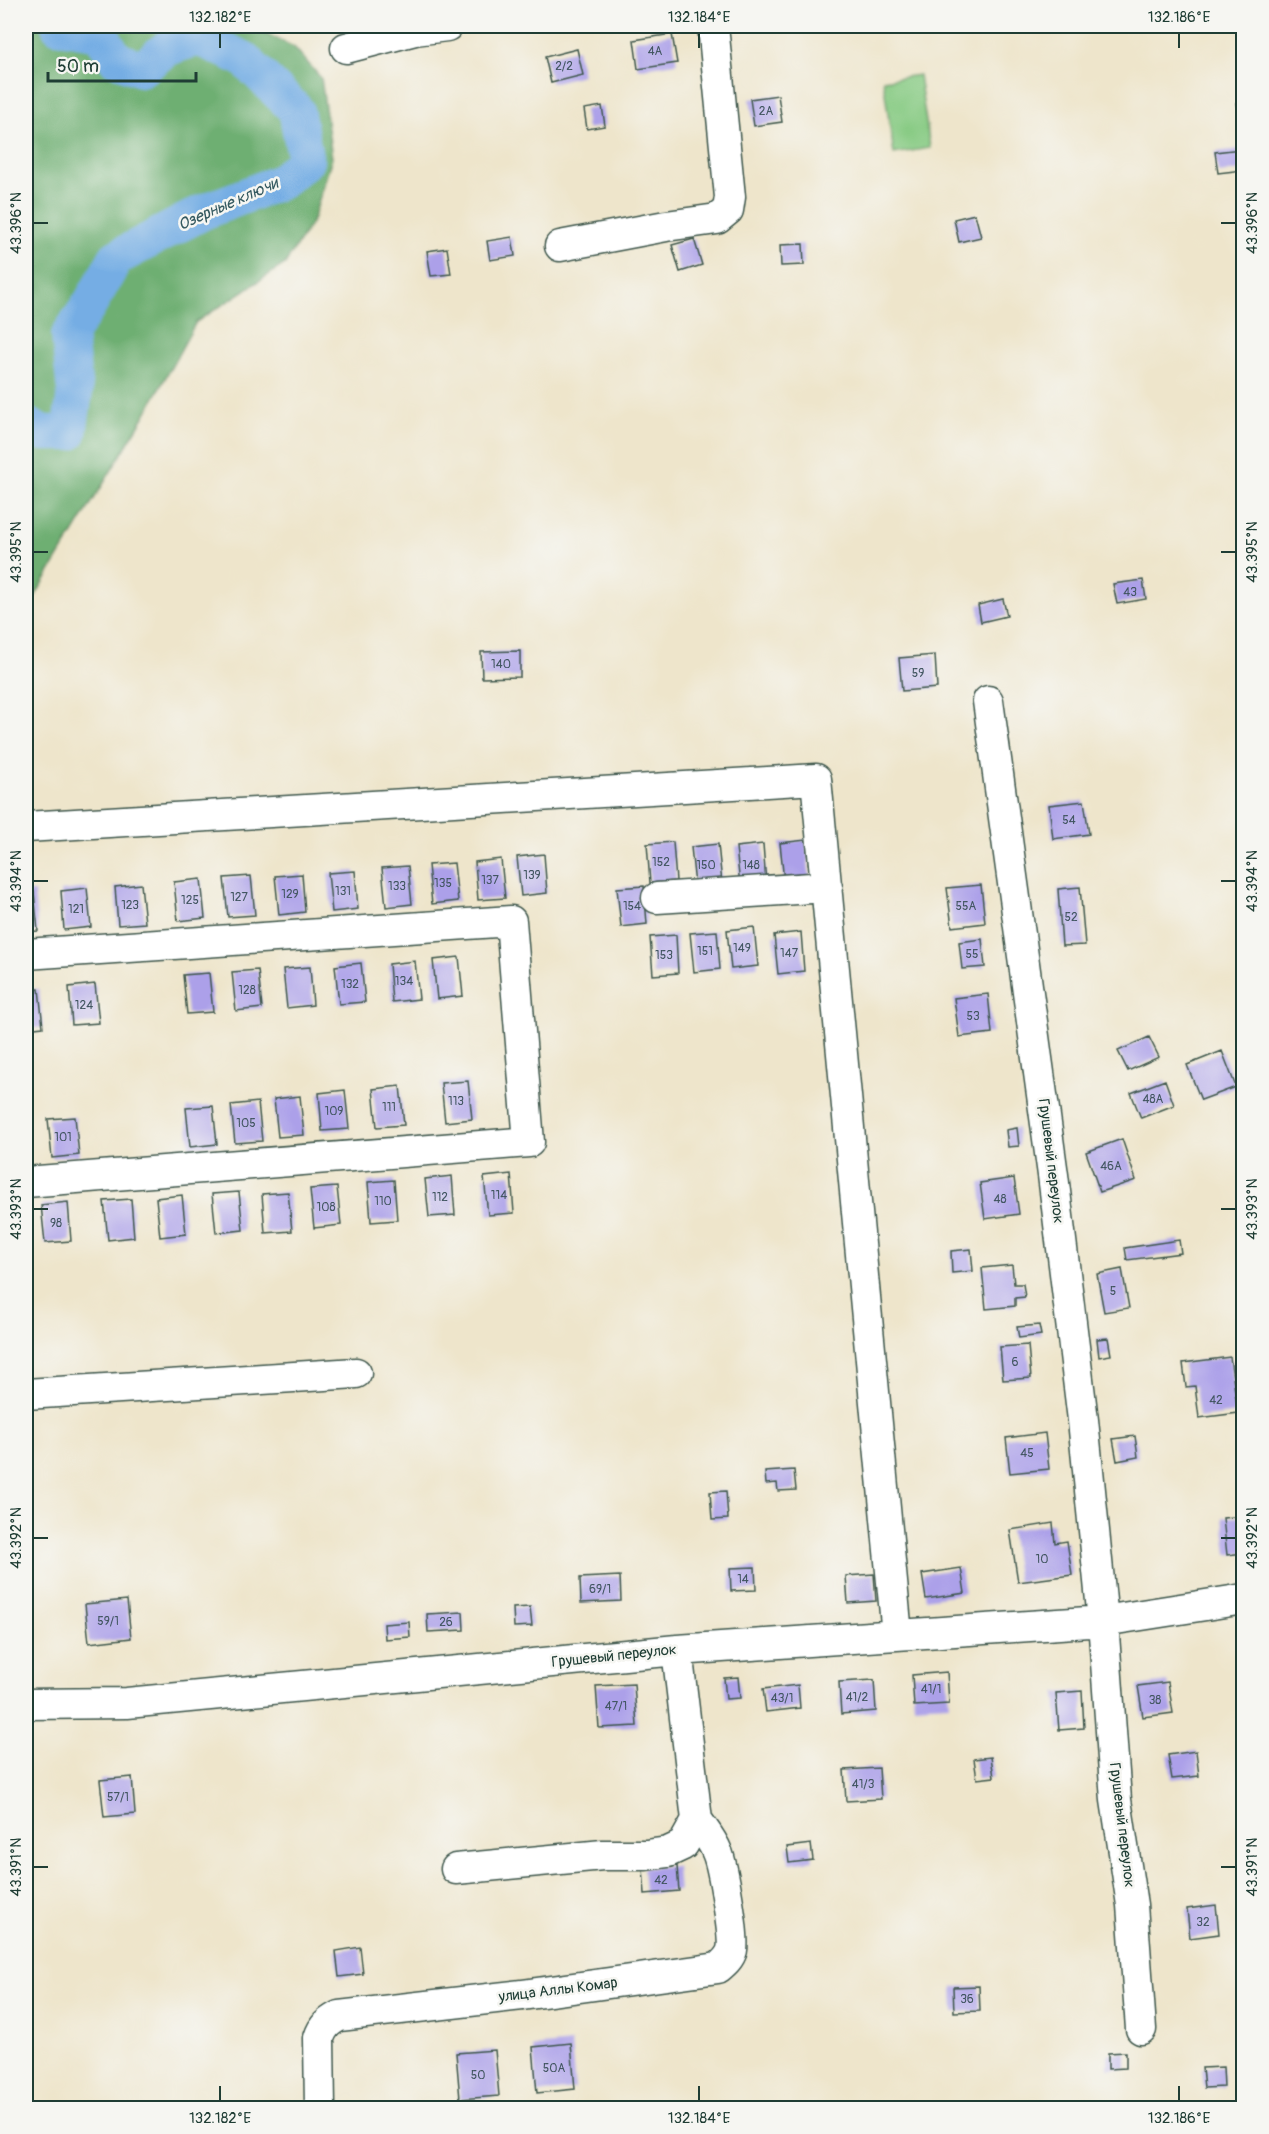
<svg xmlns="http://www.w3.org/2000/svg" width="1269" height="2134" viewBox="0 0 1269 2134" font-family="Pangolin,sans-serif">
	<style>
		.green { fill: #88cb84; stroke: #54845c; stroke-width: 1.5 }
		.forest { fill: #6eaf72; stroke: #467653; stroke-width: 1.5 }
		.lines { fill: none; stroke-linecap: round; stroke-linejoin: round }
		.river { stroke: #75ade4; stroke-width: 36 }
		.building { fill: #aca0e9 }
		.minor-casing { stroke: #3e564b; stroke-width: 33 }
		.minor { stroke: #fff; stroke-width: 30 }
		.ticks { fill: none; stroke: #1f3d34; stroke-width: 2 }
		.labels { text-anchor: middle; dominant-baseline: central; stroke-width: 5; stroke-linejoin: round; paint-order: stroke }
		.number-label { font-size: 12px; fill: #425661 }
		.street-label { font-size: 15px; fill: #1f3d34; stroke: #f6f6f2 }
		.water-label { font-size: 16px; font-style: italic; fill: #345960; stroke: #f6f6f2 }
		.neatline { fill: none; stroke: #1f3d34; stroke-width: 2 }
		.ticks-label { font-size: 15px; text-anchor: middle; fill: #1f3d34 }
	</style>
	<rect width="100%" height="100%" fill="#f6f6f2"/>
	<filter id="ink" filterUnits="userSpaceOnUse"><feTurbulence type="fractalNoise" baseFrequency=".0167" numOctaves="2"/><feDisplacementMap in="SourceGraphic" scale="12" xChannelSelector="R" yChannelSelector="G"/><feConvolveMatrix kernelMatrix="1 2 1 2 8 2 1 2 1" color-interpolation-filters="sRGB"/></filter>
	<filter id="wash" filterUnits="userSpaceOnUse"><feTurbulence type="fractalNoise" baseFrequency=".008" numOctaves="4" result="noise"/><feDisplacementMap in="SourceGraphic" scale="24" xChannelSelector="R" yChannelSelector="G"/><feGaussianBlur stdDeviation="1.35" result="paint"/><feColorMatrix in="noise" values="0 0 0 0 0 0 0 0 0 0 0 0 0 0 0 0 0 1.4 0 .05"/><feComposite in="paint" operator="in"/></filter>
	<g filter="url(#wash)">
		<rect width="100%" height="100%" fill="#eee5cb"/>
		<!-- green -->
		<path class="green" d="M919,75L930,148L894,154L883,80Z"/>
		<!-- forest -->
		<path class="forest" d="M26,26H251L294,47L321,78L332,158L313,220L285,264L196,322L145,415L26,611Z"/>
		<g class="lines">
			<!-- river -->
			<path class="river" d="M26,425L44,433H69L75,392L69,335L90,304L116,258L203,212L280,182L306,161L296,110L244,59L198,38L167,48L141,69L116,59L100,33L59,26"/>
		</g>
		<g id="blocks">
			<!-- building -->
			<path class="building" d="M672,34L677,63L638,69L634,40Z
				M577,49L583,75L551,83L545,57Z
				M778,95L782,122L754,126L750,99Z
				M1244,102V125L1241,126L1237,103Z
				M602,106L605,126L587,129L584,109Z
				M1241,149L1243,170L1218,173L1215,152Z
				M975,214L981,237L959,242L954,219Z
				M512,237L515,256L490,260L487,241Z
				M694,239L702,265L680,272L672,245Z
				M803,244L804,265L781,266L780,245Z
				M447,248L451,274L431,276L427,251Z
				M1143,580L1146,599L1117,604L1113,584Z
				M1003,599L1007,616L981,622L978,605Z
				M520,651V677L482,678L481,652Z
				M935,655L937,688L902,691L899,658Z
				M1084,801L1089,834L1053,839L1049,805Z
				M806,840L810,879L784,881L780,843Z
				M673,842L676,881L650,883L647,844Z
				M718,844L722,883L695,885L691,847Z
				M763,844L766,883L740,885L736,847Z
				M544,854L547,893L521,896L517,857Z
				M501,859L505,898L478,900L475,862Z
				M454,863L458,901L432,904L428,865Z
				M408,866L412,904L386,907L382,868Z
				M355,871L358,909L332,912L328,873Z
				M302,874L305,912L279,915L275,876Z
				M251,876L255,915L228,917L224,878Z
				M201,879L205,918L178,921L174,882Z
				M141,884L145,923L118,925L115,887Z
				M981,885L985,923L952,927L947,888Z
				M644,886L647,924L621,927L617,888Z
				M1080,887L1085,945L1062,946L1058,889Z
				M87,888L91,927L64,930L61,891Z
				M34,892L38,931L26,932V893Z
				M754,927L758,966L731,969L727,930Z
				M717,931L720,969L694,972L690,933Z
				M801,932L804,971L778,974L774,935Z
				M676,935L678,973L653,975L650,937Z
				M982,939L985,967L962,969L959,942Z
				M459,957L463,996L437,999L433,960Z
				M415,961L419,999L392,1002L389,964Z
				M361,963L365,1002L339,1004L335,966Z
				M310,967L313,1005L287,1008L283,969Z
				M258,970L262,1008L236,1011L232,972Z
				M209,973L213,1012L187,1014L183,975Z
				M95,984L99,1023L72,1025L69,987Z
				M39,989L43,1027L26,1029V990Z
				M988,994L992,1033L959,1037L954,998Z
				M1149,1037L1159,1057L1128,1071L1118,1051Z
				M1222,1051L1236,1087L1201,1100L1187,1065Z
				M1165,1080L1174,1105L1141,1118L1131,1093Z
				M468,1081L472,1119L445,1122L441,1083Z
				M400,1086L404,1125L377,1127L373,1089Z
				M345,1090L349,1129L322,1131L319,1093Z
				M300,1096L304,1135L278,1137L274,1099Z
				M258,1102L262,1141L235,1143L231,1105Z
				M213,1106L217,1144L190,1147L186,1108Z
				M75,1117L79,1155L52,1158L48,1119Z
				M1017,1128L1019,1146L1008,1147L1006,1130Z
				M1122,1139L1136,1180L1100,1192L1086,1152Z
				M511,1174L514,1213L488,1215L484,1177Z
				M452,1176L455,1215L429,1217L425,1179Z
				M1014,1178L1019,1214L985,1219L980,1183Z
				M394,1180L397,1220L371,1222L368,1182Z
				M337,1187L341,1225L314,1228L310,1189Z
				M239,1192L243,1230L216,1233L212,1194Z
				M288,1192L292,1231L265,1233L262,1194Z
				M182,1195L186,1234L160,1237L156,1198Z
				M131,1199L134,1237L108,1240L104,1201Z
				M68,1202L71,1241L45,1243L41,1205Z
				M1179,1240L1181,1253L1127,1260L1125,1248Z
				M971,1249L973,1271L952,1273L951,1251Z
				M1012,1265L1014,1284H1023L1025,1297L1015,1298V1306L986,1309L982,1268Z
				M1122,1269L1129,1308L1104,1312L1097,1274Z
				M1039,1325L1041,1335L1019,1338L1017,1327Z
				M1108,1338L1111,1355L1099,1357L1097,1339Z
				M1028,1345L1031,1378L1003,1380L1000,1347Z
				M1230,1357L1238,1413L1199,1418L1195,1386L1186,1387L1183,1363Z
				M1045,1433L1049,1469L1010,1473L1006,1438Z
				M1135,1436L1138,1457L1117,1461L1113,1439Z
				M794,1470L796,1490L778,1491L777,1483L766,1484L765,1472Z
				M726,1491L728,1519L712,1520L710,1492Z
				M1244,1516V1553L1227,1555L1223,1518Z
				M1053,1523L1055,1543L1067,1541L1072,1575L1018,1582L1010,1530Z
				M755,1567L756,1590L731,1591L730,1568Z
				M961,1568L965,1593L926,1599L922,1574Z
				M874,1574L876,1601L848,1603L846,1576Z
				M620,1576L621,1601L581,1603L580,1578Z
				M127,1600L131,1638L89,1643L85,1604Z
				M530,1607L532,1626L514,1627L513,1608Z
				M463,1612L464,1630L428,1632L427,1614Z
				M409,1622L410,1637L385,1639L384,1624Z
				M947,1672L949,1704L914,1706L912,1675Z
				M738,1677L740,1698L726,1699L724,1678Z
				M874,1680L876,1711L841,1714L839,1682Z
				M1168,1682L1173,1713L1143,1717L1138,1686Z
				M634,1684L637,1726L599,1728L596,1686Z
				M798,1685L800,1708L766,1712L763,1689Z
				M1082,1691L1084,1728L1059,1730L1056,1693Z
				M1196,1751L1199,1776L1172,1779L1168,1755Z
				M991,1757L994,1777L977,1779L974,1759Z
				M879,1768L881,1799L846,1801L844,1770Z
				M132,1777L135,1814L104,1817L100,1780Z
				M811,1844L813,1860L789,1863L787,1847Z
				M677,1866L679,1891L645,1894L643,1868Z
				M1216,1905L1219,1934L1190,1938L1187,1909Z
				M360,1947L363,1974L339,1977L336,1951Z
				M979,1986L980,2011L954,2012L953,1987Z
				M571,2043L575,2089L537,2093L533,2047Z
				M495,2050L499,2096L460,2099L456,2053Z
				M1126,2052V2068L1108,2069V2053Z
				M1223,2067L1224,2087L1204,2088L1202,2068Z"/>
		</g>
	</g>
	<g filter="url(#ink)">
		<use href="#blocks" fill-opacity="0" stroke="#3e564b" stroke-width="1.5"/>
		<g class="lines">
			<!-- minor casing -->
			<g class="minor-casing">
				<path id="minor" d="M346,48L415,30L447,26
					M560,246L666,226L717,219L728,210L730,197L713,26
					M988,701L1053,1175L1083,1420L1103,1621L1116,1800L1132,1905L1141,2029
					M26,827L816,779L897,1635
					M657,898L827,887
					M26,954L511,921L529,1142L26,1182
					M26,1394L356,1373
					M26,1704L127,1703L677,1650L1103,1621L1244,1599
					M456,1869L603,1855H646L668,1852L683,1845L697,1820L677,1650
					M320,2108L319,2038C323,2026 328,2022 339,2016L522,1995L718,1968C724,1963 730,1958 732,1950C735,1937 723,1866 717,1852C713,1841 704,1830 697,1820"/>
			</g>
			<!-- minor -->
			<use href="#minor" class="minor"/>
		</g>
	</g>
	<!-- ticks -->
	<path class="ticks" d="M220,33V48M699,33V48M1179,33V48M33,223H48M1221,223H1236M33,552H48M1221,552H1236M33,881H48M1221,881H1236M33,1209H48M1221,1209H1236M33,1538H48M1221,1538H1236M33,1867H48M1221,1867H1236M220,2086V2101M699,2086V2101M1179,2086V2101"/>
	<g class="labels">
		<!-- number labels -->
		<g class="number-label">
			<text x="655" y="51">4А</text>
			<text x="564" y="66">2/2</text>
			<text x="766" y="111">2А</text>
			<text x="1130" y="592">43</text>
			<text x="501" y="664">140</text>
			<text x="918" y="673">59</text>
			<text x="1069" y="820">54</text>
			<text x="661" y="862">152</text>
			<text x="706" y="865">150</text>
			<text x="751" y="865">148</text>
			<text x="532" y="875">139</text>
			<text x="490" y="880">137</text>
			<text x="443" y="883">135</text>
			<text x="397" y="886">133</text>
			<text x="343" y="891">131</text>
			<text x="290" y="894">129</text>
			<text x="239" y="897">127</text>
			<text x="190" y="900">125</text>
			<text x="130" y="905">123</text>
			<text x="632" y="906">154</text>
			<text x="966" y="906">55А</text>
			<text x="76" y="909">121</text>
			<text x="1071" y="917">52</text>
			<text x="742" y="948">149</text>
			<text x="705" y="951">151</text>
			<text x="789" y="953">147</text>
			<text x="972" y="954">55</text>
			<text x="664" y="955">153</text>
			<text x="404" y="981">134</text>
			<text x="350" y="984">132</text>
			<text x="247" y="990">128</text>
			<text x="84" y="1005">124</text>
			<text x="973" y="1016">53</text>
			<text x="1153" y="1099">48А</text>
			<text x="456" y="1101">113</text>
			<text x="389" y="1107">111</text>
			<text x="334" y="1111">109</text>
			<text x="246" y="1123">105</text>
			<text x="63" y="1137">101</text>
			<text x="1111" y="1166">46А</text>
			<text x="499" y="1195">114</text>
			<text x="440" y="1197">112</text>
			<text x="1000" y="1199">48</text>
			<text x="383" y="1201">110</text>
			<text x="326" y="1207">108</text>
			<text x="56" y="1223">98</text>
			<text x="1113" y="1291">5</text>
			<text x="1015" y="1362">6</text>
			<text x="1216" y="1400">42</text>
			<text x="1027" y="1453">45</text>
			<text x="1042" y="1559">10</text>
			<text x="743" y="1579">14</text>
			<text x="600" y="1589">69/1</text>
			<text x="108" y="1621">59/1</text>
			<text x="446" y="1622">26</text>
			<text x="931" y="1689">41/1</text>
			<text x="857" y="1697">41/2</text>
			<text x="782" y="1698">43/1</text>
			<text x="1155" y="1700">38</text>
			<text x="616" y="1706">47/1</text>
			<text x="863" y="1784">41/3</text>
			<text x="118" y="1797">57/1</text>
			<text x="661" y="1880">42</text>
			<text x="1203" y="1922">32</text>
			<text x="967" y="1999">36</text>
			<text x="554" y="2068">50А</text>
			<text x="478" y="2075">50</text>
		</g>
		<!-- street labels -->
		<g class="street-label">
			<text transform="translate(1051 1161) rotate(83)">Грушевый переулок</text>
			<text transform="translate(614 1656) rotate(-6)">Грушевый переулок</text>
			<text transform="translate(1122 1825) rotate(83)">Грушевый переулок</text>
			<text transform="translate(558 1990) rotate(-7)">улица Аллы Комар</text>
		</g>
		<!-- water labels -->
		<g class="water-label">
			<text transform="translate(228 204) rotate(-24)">Озерные ключи</text>
		</g>
	</g>
	<!-- margin -->
	<rect width="1269" height="2134" fill="none" stroke="#f6f6f2" stroke-width="66"/>
	<!-- scale -->
	<path d="M48 72v9h148v-9" fill="none" stroke="#1f3d34" stroke-width="3"/>
	<text x="57" y="72" font-size="18" fill="#1f3d34" stroke="#f6f6f2" stroke-width="4.5" paint-order="stroke">50 m</text>
	<rect x="33" y="33" width="1203" height="2068" class="neatline"/>
	<g class="ticks-label">
		<text x="220" y="22">132.182°E</text>
		<text x="699" y="22">132.184°E</text>
		<text x="1179" y="22">132.186°E</text>
		<text transform="translate(16 223) rotate(-90)" y="5">43.396°N</text>
		<text transform="translate(1252 223) rotate(-90)" y="5">43.396°N</text>
		<text transform="translate(16 552) rotate(-90)" y="5">43.395°N</text>
		<text transform="translate(1252 552) rotate(-90)" y="5">43.395°N</text>
		<text transform="translate(16 881) rotate(-90)" y="5">43.394°N</text>
		<text transform="translate(1252 881) rotate(-90)" y="5">43.394°N</text>
		<text transform="translate(16 1209) rotate(-90)" y="5">43.393°N</text>
		<text transform="translate(1252 1209) rotate(-90)" y="5">43.393°N</text>
		<text transform="translate(16 1538) rotate(-90)" y="5">43.392°N</text>
		<text transform="translate(1252 1538) rotate(-90)" y="5">43.392°N</text>
		<text transform="translate(16 1867) rotate(-90)" y="5">43.391°N</text>
		<text transform="translate(1252 1867) rotate(-90)" y="5">43.391°N</text>
		<text x="220" y="2123">132.182°E</text>
		<text x="699" y="2123">132.184°E</text>
		<text x="1179" y="2123">132.186°E</text>
	</g>
</svg>
